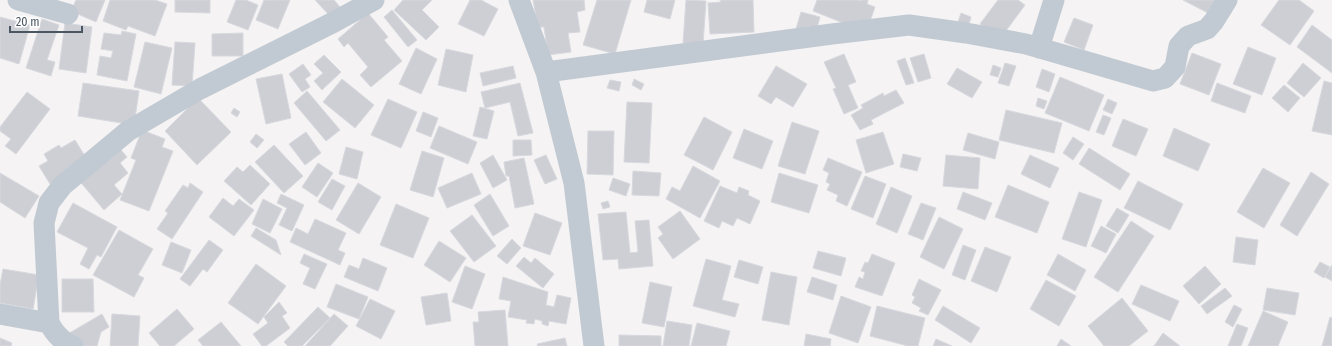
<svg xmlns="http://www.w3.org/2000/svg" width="1332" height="346" viewBox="0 0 1332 346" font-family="'Fira Sans Condensed',sans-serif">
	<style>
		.building { fill: #cdcfd5; stroke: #d7d9de }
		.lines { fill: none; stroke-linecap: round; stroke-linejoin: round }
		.street { stroke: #c1cad2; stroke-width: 21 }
	</style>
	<rect width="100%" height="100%" fill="#f5f3f3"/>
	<!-- building -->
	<path class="building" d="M76,0H105L96,22L71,11Z
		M110,0H155L167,4L155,36L128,26L126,30L103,21Z
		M175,0H210V13L175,12Z
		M236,0H246L258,5L248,30L227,22Z
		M264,0H290L278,29L256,20Z
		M315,0H334L340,7L330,16Z
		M403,0H432L422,10L439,27L426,40L394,10Z
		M470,0H481L498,9L484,36L458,24Z
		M533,0H584L585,10L577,12L580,32L568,33L571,52L548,55L544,27H538Z
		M597,0H631L615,54L583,45Z
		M647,0H675L670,19L644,12Z
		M686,0L706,1L703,44L683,43Z
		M720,0H753L754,32L710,34L708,3L721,2Z
		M817,0H858L861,1V0H868L867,4L875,7L869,24L859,20L856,28L813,11Z
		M998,0H1018L1025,5L1000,39L980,24Z
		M1183,0H1217L1210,14Z
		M1279,0H1299L1314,11L1290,45L1261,25Z
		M392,10L417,40L408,47L384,17Z
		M801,12L820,17L817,28L808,26L807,32L796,29Z
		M368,13L388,37L384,40L402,61L371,87L360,75L368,67L348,43L344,47L338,39Z
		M961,13L971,17L968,28L957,25Z
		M0,17L30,25L19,64L0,58Z
		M1074,18L1093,25L1084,50L1064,42Z
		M42,19L59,25L47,60L55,62L51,76L26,68Z
		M65,23L92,27L86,73L59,69Z
		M1312,25L1332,40V73L1297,47Z
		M122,31L136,34L127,81L97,75L100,56L111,58L113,51L101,49L104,33L121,35Z
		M243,33V56H212V34Z
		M145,42L172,48L161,94L134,87Z
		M175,42L195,43L192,86L172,85Z
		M1248,47L1276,58L1262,95L1233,84Z
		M416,48L437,59L421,94L399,84Z
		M446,49L473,55L466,92L438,85Z
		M1192,53L1221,64L1209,95L1180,84Z
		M844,54L856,82L848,85L858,108L844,114L833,89L836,88L824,62Z
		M924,54L931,78L918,82L910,58Z
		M324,55L341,72L322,90L314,81L323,73L314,64Z
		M905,58L914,83L906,85L897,61Z
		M1005,63L1016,66L1009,86L998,83Z
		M1303,63L1321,78L1304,97L1287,83Z
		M303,64L311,75L305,79L310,87L302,92L289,74Z
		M993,65L1001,68L998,77L990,75Z
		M513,66L516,78L483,86L480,73Z
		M776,66L807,84L793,107L776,97L771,104L758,96Z
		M957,68L982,82L972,98L947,84Z
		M1042,69L1055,74L1049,92L1036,87Z
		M282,74L291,118L266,124L256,79Z
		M1060,77L1104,95L1089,131L1045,113Z
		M342,79L374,105L355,128L323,102Z
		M634,79L644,84L641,90L632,85Z
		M610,80L621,82L619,91L607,88Z
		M1324,81L1332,83V135L1312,131Z
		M83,83L139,91L134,125L78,116Z
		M520,83L533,133L518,136L510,102L485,108L481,92Z
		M1217,83L1251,96L1245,113L1211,101Z
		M1284,85L1300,98L1288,112L1272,98Z
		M896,90L904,103L871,120L873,124L860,130L851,115L863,108L861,105L883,93L884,96Z
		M307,91L340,130L326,141L294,103Z
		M27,92L50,109L16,154L5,146L11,139L0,131V127Z
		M198,98L231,132L197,165L165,131Z
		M1038,98L1047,101L1044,109L1036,106Z
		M388,99L417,112L401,148L371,135Z
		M1108,99L1117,103L1112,114L1103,110Z
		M627,102L652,103L649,163L624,162Z
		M480,107L494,111L487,139L473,136Z
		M234,108L240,112L237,117L231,113Z
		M1006,110L1062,123L1054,153L999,140Z
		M423,112L438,118L431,137L416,131Z
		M1103,115L1111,118L1104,135L1096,132Z
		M704,117L732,132L713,170L684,155Z
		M1123,119L1148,129L1136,156L1112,146Z
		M792,122L819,131L805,174L778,166Z
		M439,126L477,142L468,164L430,148Z
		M1174,128L1210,144L1198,171L1163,156Z
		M744,129L773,141L762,169L733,158Z
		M142,130L165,139L162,147L173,151L149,211L120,200L136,160L131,158Z
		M588,131H614L613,175L587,174Z
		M306,132L321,153L305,165L289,144Z
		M883,132L894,164L866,173L856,140Z
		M968,133L999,142L995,159L963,150Z
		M256,134L264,140L257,148L250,142Z
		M1073,137L1084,144L1073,160L1063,153Z
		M75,140L88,161L50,184L39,166L48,161L44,154L59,145L61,148Z
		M513,140H531L532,155L513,156Z
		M116,144L127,157L120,163L128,173L114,185L122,194L104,210L77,178Z
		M274,145L303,176L284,193L255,162Z
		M346,147L363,152L357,179L339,174Z
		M1089,148L1130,174L1120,190L1079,164Z
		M422,151L444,158L433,197L410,190Z
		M903,154L921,158L917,171L900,167Z
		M493,155L507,180L493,188L480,163Z
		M546,155L557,179L545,184L534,160Z
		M946,155L980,158L978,189L943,186Z
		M1030,155L1059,168L1050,188L1021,174Z
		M524,158L534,204L515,208L509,176H506L504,162Z
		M828,158L862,172L847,206L836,201L838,195L827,190L830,184L826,182L829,173L823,170Z
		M318,163L333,173L317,197L302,187Z
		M250,165L270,184L251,205L224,181L237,167L243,172Z
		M693,166L720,181L700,218L666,199L672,187L680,191Z
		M1263,168L1290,183L1264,228L1237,212Z
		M633,171L661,173L659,196L632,195Z
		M1311,172L1329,184L1297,236L1280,225Z
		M0,173L39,196L25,218L0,202Z
		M472,173L481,194L447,208L438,188Z
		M779,173L818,185L809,213L771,202Z
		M865,176L886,184L873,218L851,209Z
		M613,178L630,184L626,196L609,190Z
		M332,179L345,186L332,210L318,202Z
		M1138,181L1183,204L1170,230L1124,208Z
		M190,183L203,192L172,239L157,229L168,213L165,211L183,185L188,188Z
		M358,183L381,197L359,234L336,220Z
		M1008,185L1049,202L1037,233L995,217Z
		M720,186L737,193L739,187L749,191L748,195L760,201L750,224L737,218L733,226L722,221L719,228L704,221Z
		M891,187L912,196L897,233L876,224Z
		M963,192L992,203L985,220L957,209Z
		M1079,192L1102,200L1086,247L1062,239Z
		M281,194L304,205L292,231L279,225L287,208L277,203Z
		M490,194L509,226L493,236L474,205Z
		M223,198L233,206L239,199L254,210L234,236L209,217Z
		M263,199L282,209L270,233L252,224Z
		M608,201L610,207L603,209L601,203Z
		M73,203L117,227L101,257L97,255L89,269L80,264L88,248L57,232Z
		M921,203L936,208L923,240L908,234Z
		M396,204L429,218L413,258L380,245Z
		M1117,208L1129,215L1118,233L1106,226Z
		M680,211L700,239L673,259L658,238L663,234L658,227Z
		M626,212L630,253L638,252L635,221L649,220L653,266L619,269L618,259L603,260L598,214Z
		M535,213L562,223L550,255L523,246Z
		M472,215L496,246L474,262L450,231Z
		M939,217L963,229L944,269L920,257Z
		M315,219L346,233L338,250L345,253L340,265L290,242L296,228L308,234Z
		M1131,221L1154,236L1118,292L1094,277Z
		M1101,226L1116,234L1106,253L1091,246Z
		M256,228L276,240L281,255L251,236Z
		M119,230L153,249L138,275L144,278L134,297L93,275Z
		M1236,237L1258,240L1255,265L1233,262Z
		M512,239L521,248L507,264L497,256Z
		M209,240L223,250L207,272L203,269L190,286L180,279Z
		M439,241L466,258L450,282L424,265Z
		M171,242L191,250L182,273L162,265Z
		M963,245L976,250L965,280L952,275Z
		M985,247L1011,257L997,292L971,281Z
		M818,251L846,258L841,276L813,268Z
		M304,254L327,264L315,289L303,284L310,268L300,263Z
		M872,254L895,263L882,296L855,287L859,277L863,279L865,272L861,271L865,262L868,263Z
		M1058,254L1086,270L1075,291L1047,275Z
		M524,257L531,263L535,258L554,274L543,288L516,266Z
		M363,258L387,268L378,291L344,277L349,265L359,269Z
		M706,259L731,266L722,300L739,304L735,317L693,306Z
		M739,260L763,267L758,284L734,277Z
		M1320,262L1330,267L1324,278L1314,272Z
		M256,264L286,286L258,324L228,303Z
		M1332,265V281L1325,277Z
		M465,266L485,274L472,309L452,302Z
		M1205,266L1221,284L1199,304L1183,286Z
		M3,269L39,275L33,309L0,303V285Z
		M771,272L797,277L789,325L762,320Z
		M503,277L548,292L546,305L554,307L557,295L571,298L566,324L549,321L548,326L542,324V321L535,319L534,324L526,323L527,320L508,317L511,301L499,299Z
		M812,277L837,285L833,300L807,292Z
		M62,279H93L94,312H62Z
		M919,279L941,290L928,315L919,311L921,308L912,303L915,297L912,295Z
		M1046,280L1076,296L1059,326L1030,309Z
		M650,282L672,287L664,327L642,323Z
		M336,284L368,297L359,319L327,307Z
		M1141,285L1179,301L1170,321L1132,304Z
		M1225,288L1232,296L1207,314L1201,306Z
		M1267,288L1299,293L1295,315L1263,310Z
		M447,293L451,321L426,325L421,297Z
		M841,296L871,307L858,343L829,333Z
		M1122,298L1148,331L1129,346H1104L1088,326Z
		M370,299L395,311L381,339L356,326Z
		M279,302L287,313L282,316L290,328L266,346H262L253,334L268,323L264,317Z
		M1234,305L1242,309L1233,327L1225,322Z
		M877,306L925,318L918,346H908L870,336Z
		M943,306L980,328L971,343L935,320Z
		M318,307L330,318L302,346H288L284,342Z
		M177,309L194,329L174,346H160L149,333Z
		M505,310L508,346H475L473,322H479L478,312Z
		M1263,311L1288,322L1278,346H1248Z
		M102,314L109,327L101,332L97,346H82L66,335Z
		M112,314L140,316L138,346H110Z
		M334,314L348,326L330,346H305Z
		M1330,317L1332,318V346H1322Z
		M667,321L692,325L689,346H663Z
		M221,322L241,346H203L198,340Z
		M697,323L730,331L726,346H691Z
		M1237,324L1248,328L1241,346H1228Z
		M1163,333L1180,346H1154Z
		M806,334L831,339L830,346H804Z
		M619,335L661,336V346H619Z
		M0,338L12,343L11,346H0Z
		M565,338L567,346H538L537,344Z
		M936,339L952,346H933Z
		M1061,339L1071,346H1057Z"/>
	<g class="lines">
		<!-- street -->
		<path class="street" d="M18,0L68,14
			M519,0L546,72L574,183L594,346
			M1039,48L1054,0
			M546,72L832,34L909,25L966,33L1026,44L1153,81L1165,78L1175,67L1179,46L1188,36L1207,29L1214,21L1227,0
			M0,314L49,323
			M73,346C62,342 55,334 49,323L44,223L49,203L62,186L128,131L200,89L334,22L374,0"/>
	</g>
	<!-- scale -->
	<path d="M10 26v6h72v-6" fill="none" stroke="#4a5661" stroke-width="2"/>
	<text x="16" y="26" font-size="12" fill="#4a5661" stroke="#ffffff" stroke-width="3" paint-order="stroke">20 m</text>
</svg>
